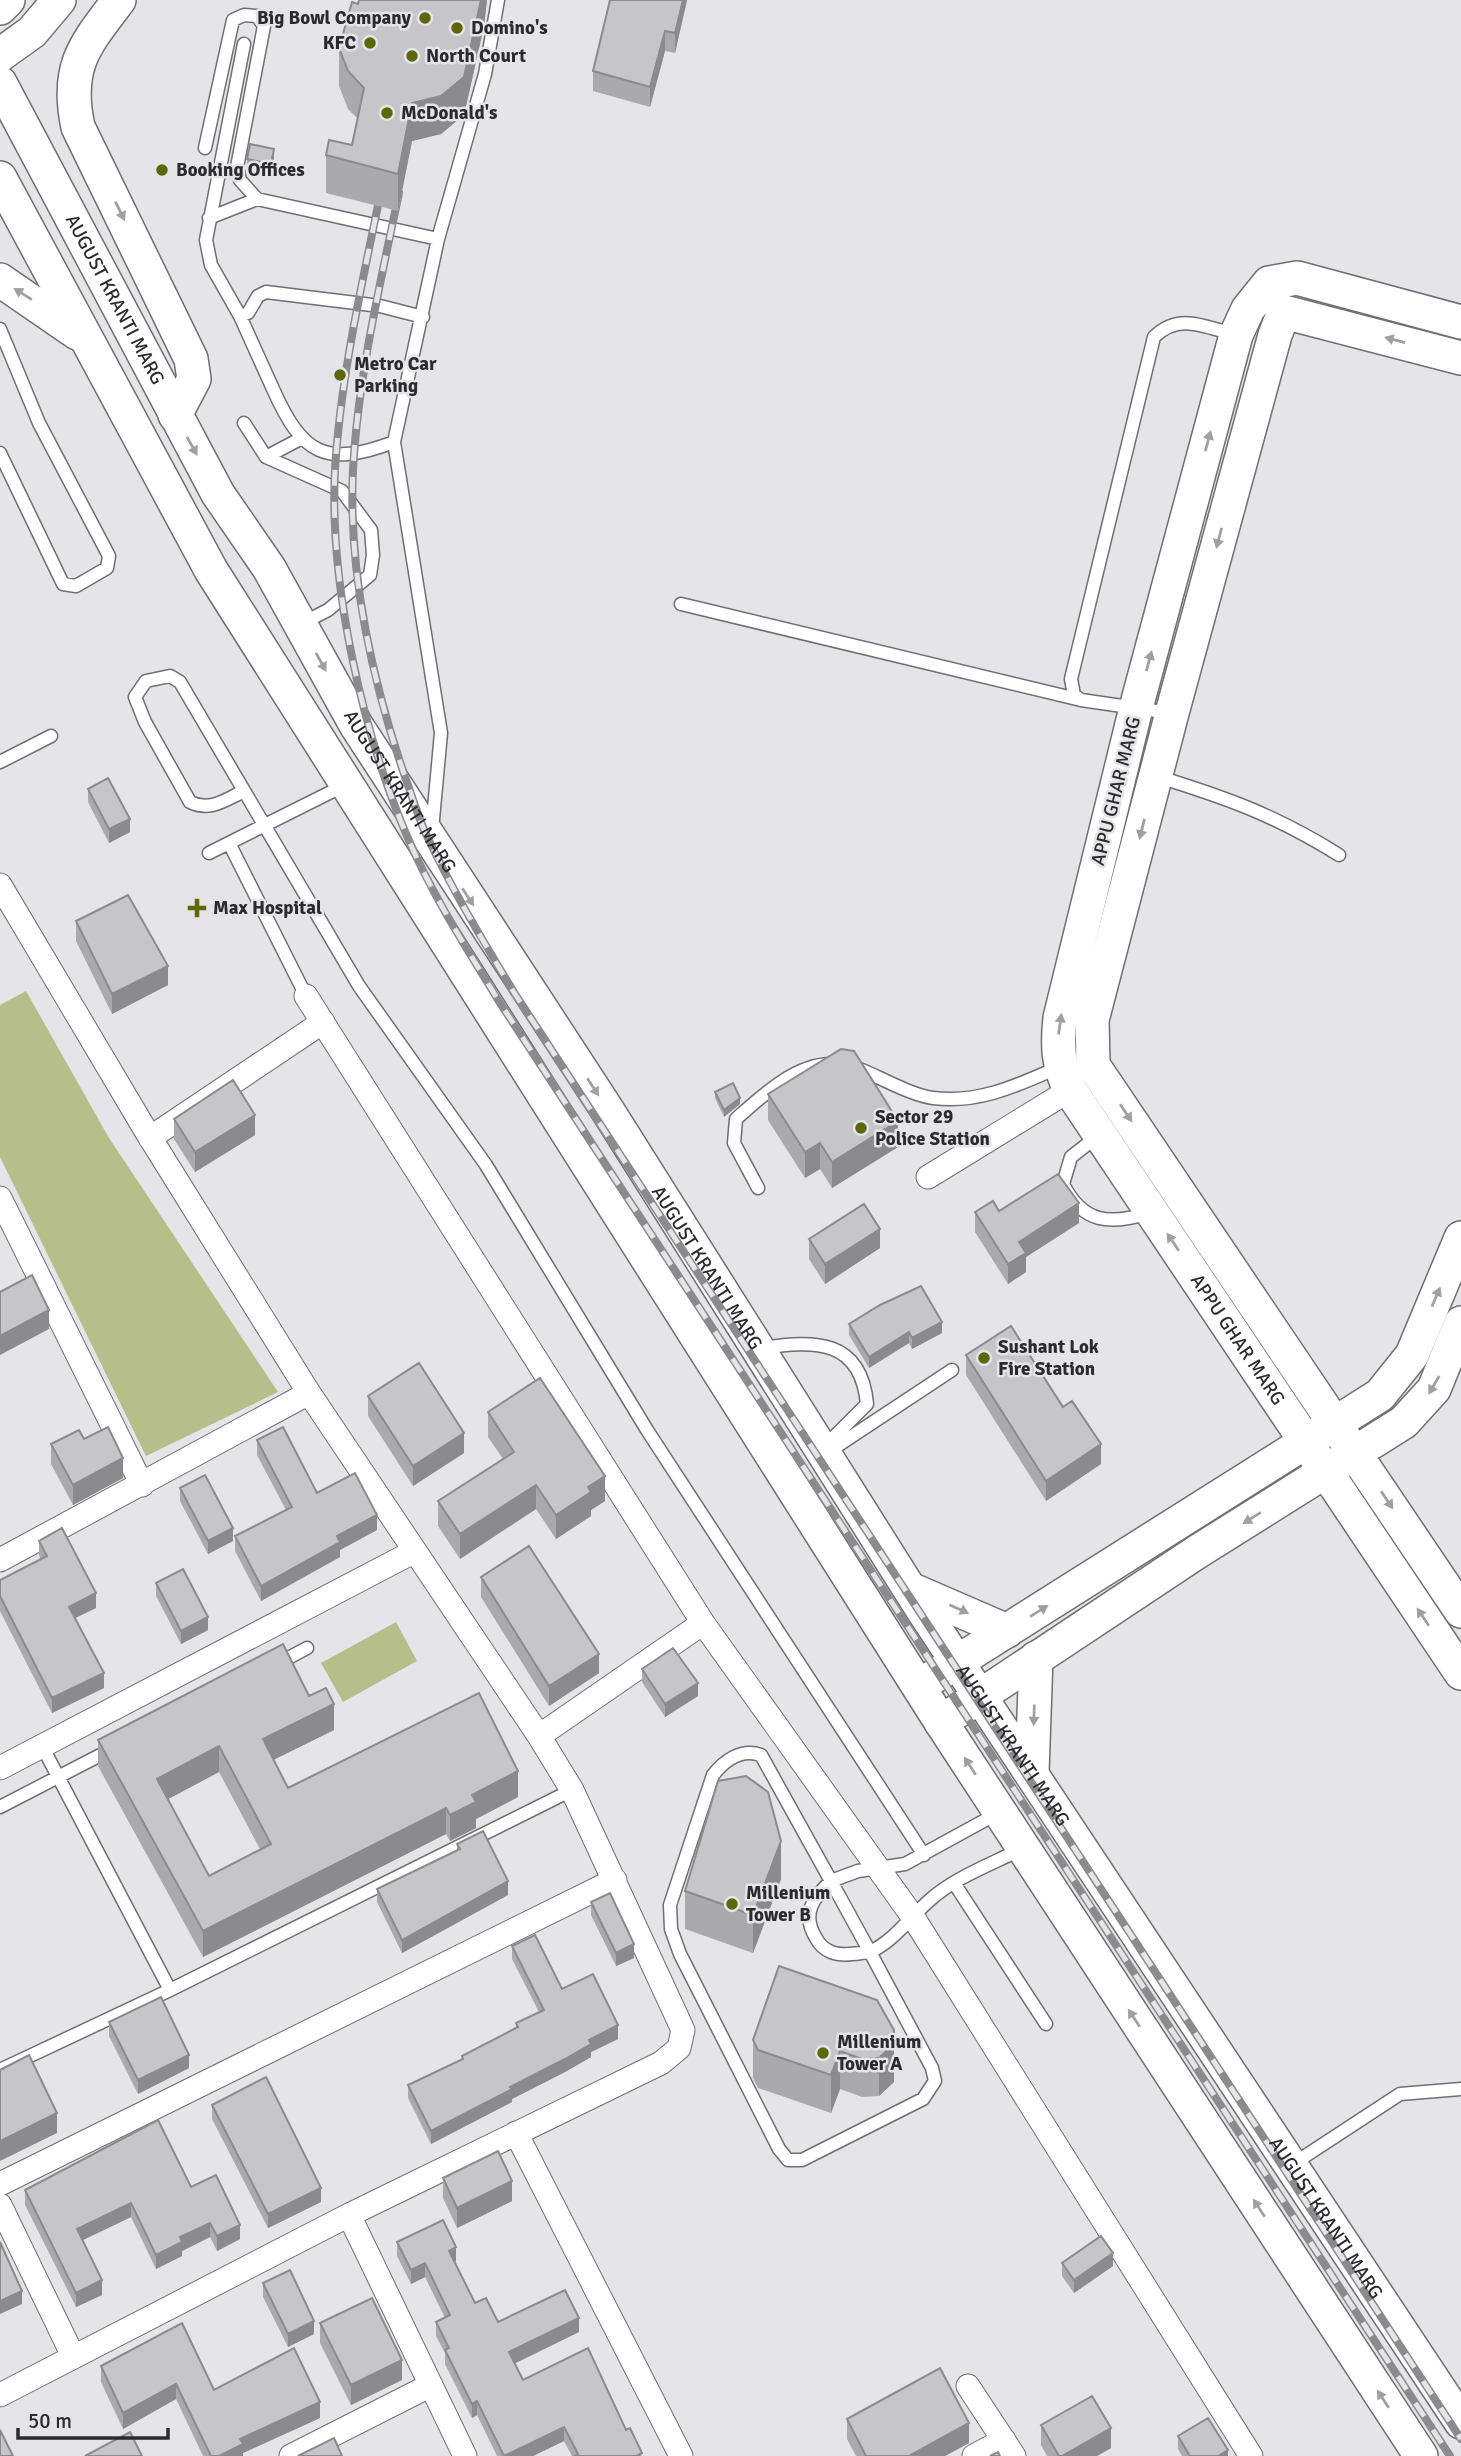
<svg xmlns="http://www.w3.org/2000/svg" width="1461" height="2456" viewBox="0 0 1461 2456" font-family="Signika,sans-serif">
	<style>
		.green { fill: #b6bf89 }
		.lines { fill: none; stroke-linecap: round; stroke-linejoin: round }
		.lane-casing { stroke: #6f6f73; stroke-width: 15 }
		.street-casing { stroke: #6f6f73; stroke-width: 25 }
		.secondary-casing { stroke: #6f6f73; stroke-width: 36 }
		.lane { stroke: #fff; stroke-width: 12 }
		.street { stroke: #fff; stroke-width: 23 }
		.secondary { stroke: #fff; stroke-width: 33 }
		.rail-casing { stroke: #8b8b8e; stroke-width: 8 }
		.rail { stroke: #e4e4e9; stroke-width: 5; stroke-dasharray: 16; stroke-linecap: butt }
		.wall { fill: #aaaaae; fill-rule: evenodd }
		.shaded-wall { fill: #8b8b8d }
		.building { fill: #c6c6ca; stroke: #8b8b8d; stroke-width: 2; fill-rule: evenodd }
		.oneway { fill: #a0a0a0 }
		.poi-dot { fill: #5d6608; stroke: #e4e4e9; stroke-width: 2.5 }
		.labels { text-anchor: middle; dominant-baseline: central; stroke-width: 5; stroke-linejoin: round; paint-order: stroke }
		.poi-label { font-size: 19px; font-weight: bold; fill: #2b2b2d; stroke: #e4e4e9; text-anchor: start }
		.street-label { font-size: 19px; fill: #2b2b2d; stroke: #e4e4e9 }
	</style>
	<rect width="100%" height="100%" fill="#e4e4e9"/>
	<!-- green -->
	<path class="green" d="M26,991L109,1138L278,1392L146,1456L0,1157V1005Z
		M396,1622L417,1661L343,1702L321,1663Z"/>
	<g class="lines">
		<!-- lane casing -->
		<g class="lane-casing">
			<path id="lane" d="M244,44L206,240L211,265L240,316L248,313L258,296L266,292L380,306L423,317
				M205,148L233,20L244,15L257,16L264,26L237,167L240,180L257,199
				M209,218L257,199L438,239
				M240,316C251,340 262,365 273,389C302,454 325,468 394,442L438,239L485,74L498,0
				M0,329L39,423L109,556L107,568L76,586L63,584L0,453
				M244,423L266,457L342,491L371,530L373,555L370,575L328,610L301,624
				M394,442L441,733L432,830
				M266,457L300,439
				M681,604L1081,700
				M1170,713L1081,700L1074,695L1071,679L1154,337C1179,312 1205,327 1236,335
				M0,762L51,736
				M1156,776C1227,798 1275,815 1339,855
				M244,791C225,800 210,812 190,802L145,722L135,697L146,681L170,676L180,682L359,986L486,1165L647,1430L924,1855
				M229,843L306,996
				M209,853L347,784
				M852,1066C875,1074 909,1095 933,1098C979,1104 1018,1085 1059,1067
				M1099,1135L1071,1157L1063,1184C1083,1224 1110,1225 1149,1213
				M758,1188L734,1143L736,1119C762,1096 794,1065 830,1064
				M762,1348C815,1340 861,1339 867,1404L834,1437L820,1446
				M825,1454L952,1370
				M277,1664L307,1648
				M42,1746L170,1990
				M0,1807L112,1749
				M1000,1812L905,1864L858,1871L831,1881L761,1755C741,1748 724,1761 713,1775L670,1905L671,1929L680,1954L779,2149L788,2160H802L923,2099L935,2081L932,2068L870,1952C895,1940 910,1917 931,1899C956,1877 992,1864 1021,1849
				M831,1881L870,1952C858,1953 843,1957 831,1952C824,1949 819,1944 816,1938C801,1914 813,1898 831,1881Z
				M954,1883L1046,2024
				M0,2070L170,1990L572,1790
				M1293,2164L1400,2094L1461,2089"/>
		</g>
		<!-- street casing -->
		<g class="street-casing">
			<path id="street" d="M0,885L146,1131L309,1393L539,1736L572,1790L683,2030L679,2048L661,2063L349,2215L0,2395
				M306,996L703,1623L913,1917L1251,2456
				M150,1138L323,1022
				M928,1177L1070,1090
				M0,1198L142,1485
				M0,1560L309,1393
				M539,1736L703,1623
				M0,1768L415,1551
				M516,2133L681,2456
				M0,2184L615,1880
				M0,2205L73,2356
				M349,2215L465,2456
				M968,2386L1014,2456
				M291,2456L431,2385
				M974,2456L1004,2440"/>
		</g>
		<!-- secondary casing -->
		<g class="secondary-casing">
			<g id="secondary">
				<path d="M119,0C85,45 65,66 78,127L191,359L194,379L175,415"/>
				<path d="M0,8L8,0"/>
				<path d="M0,55L32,32L59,0"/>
				<path id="s1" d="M0,83L218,494L269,568L356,725L606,1108L924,1612L1461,2422"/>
				<path d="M0,178L211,570L941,1722L1421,2456"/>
				<path d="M0,280L77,333"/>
				<path id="s2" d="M1461,322L1297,278L1269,283L1248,309L1236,335L1136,708L1060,1018C1057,1046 1058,1065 1070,1090L1461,1673"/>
				<path d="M1461,358L1284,312L1275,335L1172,713L1092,1020L1093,1065L1461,1611"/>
				<path d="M910,1589L1007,1631"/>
				<path d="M919,1686L1380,1395L1412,1355L1461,1238"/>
				<path d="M941,1722L1197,1552L1404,1422L1434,1389L1461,1323"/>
				<path d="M1032,1772L1036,1658"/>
			</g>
		</g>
		<!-- lane -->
		<use href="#lane" class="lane"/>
		<!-- street -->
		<use href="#street" class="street"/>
		<!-- secondary -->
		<use href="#secondary" class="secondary"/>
		<!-- rail casing -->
		<g class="rail-casing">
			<path id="rail" d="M382,186C363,280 341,373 335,469C329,584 362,731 407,836C432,895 467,949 500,1003L1450,2456
				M399,193C380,285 358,377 353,470C348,573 372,680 405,777C412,795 417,814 425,832C451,888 483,941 515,994L1461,2439"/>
		</g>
		<!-- rail -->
		<use href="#rail" class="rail"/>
	</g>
	<!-- wall -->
	<path class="wall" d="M359,0H487L484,26L464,115L441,134L412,141L398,211L326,193V155L352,145L358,119L348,109L339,86V48Z
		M687,0L675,53L665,51L650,107L593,91V71Z
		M247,159L274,162L271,177L247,172Z
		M88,789L130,832L109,843L88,802Z
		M76,921L168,985L112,1014L76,941Z
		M715,1092L740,1104L724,1117L715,1098Z
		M768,1094L898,1147L832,1188L820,1169L805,1178L768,1120Z
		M174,1119L255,1135L195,1172L174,1139Z
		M999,1211L1079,1223L1026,1257V1272L1008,1284L975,1232V1212Z
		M809,1239L880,1248L825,1284L809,1259Z
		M849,1324L942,1333L912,1349L909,1343L869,1368L849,1335Z
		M966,1355L1063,1407L1101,1464L1046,1501L966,1375Z
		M368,1396L464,1453L413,1486L368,1416Z
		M488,1412L605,1501L591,1510V1516L556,1539L536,1509L460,1559L438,1526V1501L503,1459L488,1437Z
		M84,1439L123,1478L73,1505L51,1464V1444Z
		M257,1440L317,1493L377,1530L340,1550V1557L261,1601L235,1551V1536L286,1510L257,1455Z
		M180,1488L233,1541L208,1554L180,1501Z
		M39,1541L96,1608L75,1618L104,1688L52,1713L0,1611V1580L41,1560L39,1555Z
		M481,1577L599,1673L549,1706L481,1597Z
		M156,1583L208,1630L181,1644L156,1596Z
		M642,1669L698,1696L665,1717L642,1682Z
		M309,1696L334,1730L273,1760L288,1788L518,1797L476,1819V1828L450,1841L446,1834L203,1957L98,1766V1740ZM219,1772L260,1849L209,1876L168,1799Z
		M457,1844L508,1895L402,1953L377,1902V1889L457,1851Z
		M781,1879L753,1953L685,1929V1891Z
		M591,1902L634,1958L616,1966L591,1915Z
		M512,1946L618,2039L591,2052V2057L565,2072L512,2099V2102L431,2144L408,2098V2085L462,2060V2056L516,2028V2023L539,2012L512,1959Z
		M877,2000L894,2082L879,2096L862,2097L840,2089L831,2113L758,2088L753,2078V2040Z
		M109,2022L189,2068L138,2094L109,2036Z
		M212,2105L321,2202L268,2228L212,2119Z
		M443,2178L512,2201L457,2228L443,2198Z
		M191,2187L240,2239L217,2251L210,2237L182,2251V2256L156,2269L131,2217L82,2240L102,2295L76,2307L25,2205V2190Z
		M397,2242L456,2261L455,2262L475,2303L498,2322L579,2332L514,2364L523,2380L626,2430L642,2456H572L564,2441L533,2456H497L477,2415L472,2418L445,2364V2353L436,2336V2322L445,2318L425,2277L411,2284L397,2256Z
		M1062,2263L1113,2266L1074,2293L1062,2276Z
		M263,2283L314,2334L288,2347L263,2297Z
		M320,2323L402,2380L351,2405L320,2343Z
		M101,2366L214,2390L320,2418L243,2453V2456H203L176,2399L123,2429L101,2382Z
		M847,2419L969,2443L945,2456H856L847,2439Z
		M1041,2425L1111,2448L1097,2456H1047L1041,2445Z
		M1178,2436L1228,2456H1182L1178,2449Z"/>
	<!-- shaded-wall -->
	<path class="shaded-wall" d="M481,0H487L484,26L464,115L441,134L412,141L398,211V174L412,103Z
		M683,0H687L675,53V33Z
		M665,31V51L650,107V87Z
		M274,149V162L271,177V164Z
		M130,819V832L109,843V829Z
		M168,966V985L112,1014V994Z
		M740,1098V1104L724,1117V1110Z
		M255,1115V1135L195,1172V1152Z
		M898,1121V1147L832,1188V1162Z
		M820,1143V1169L805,1178V1152Z
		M1079,1203V1223L1026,1257V1272L1008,1284V1264L1019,1242Z
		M880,1229V1248L825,1284V1264Z
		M49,1310V1329L0,1355V1336Z
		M942,1322V1333L912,1349V1338Z
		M909,1332V1343L869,1368V1357Z
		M464,1433V1453L413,1486V1466Z
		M1101,1444V1464L1046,1501V1481Z
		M123,1458V1478L73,1505V1485Z
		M605,1476V1501L591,1510V1516L556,1539V1515L588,1487Z
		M536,1485V1509L460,1559V1534Z
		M377,1515V1530L340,1550V1557L261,1601V1586L337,1536Z
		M233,1528V1541L208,1554V1541Z
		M96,1593V1608L69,1621V1607Z
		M208,1617V1630L181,1644V1631Z
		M599,1654V1673L549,1706V1686Z
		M104,1673V1688L52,1713V1698Z
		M698,1683V1696L665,1717V1704Z
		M334,1704V1730L263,1765V1739Z
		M219,1746V1772L157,1805V1779Z
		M518,1771V1797L476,1819V1828L450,1841V1815L472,1795Z
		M446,1808V1834L203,1957V1931Z
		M781,1841V1879L753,1953V1915Z
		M508,1881V1895L402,1953V1940Z
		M634,1944V1958L616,1966V1953Z
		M618,2025V2039L591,2052V2057L565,2072L512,2099V2102L431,2144V2131L510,2087L589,2040Z
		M894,2044V2082L879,2096V2058Z
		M840,2051V2089L831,2113V2075Z
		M189,2055V2068L138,2094V2080Z
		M57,2113V2133L0,2161V2141Z
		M512,2181V2201L457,2228V2208Z
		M321,2188V2202L268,2228V2214Z
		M131,2203V2217L77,2243V2229Z
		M210,2223V2237L182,2251V2256L156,2269V2255L180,2237Z
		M240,2225V2239L217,2251V2236Z
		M456,2247V2261L449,2265V2251Z
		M1113,2253V2266L1074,2293V2280Z
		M425,2263V2277L411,2284V2270Z
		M102,2280V2295L76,2307V2293Z
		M22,2291V2304L0,2314V2301Z
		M579,2318V2332L509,2366V2352Z
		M314,2321V2334L288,2347V2334Z
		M402,2360V2380L351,2405V2385Z
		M176,2384V2399L123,2429V2413Z
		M477,2401V2415L472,2418V2404Z
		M320,2402V2418L243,2453V2456H219L240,2439Z
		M969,2423V2443L945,2456H909Z
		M564,2427V2441L533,2456H505Z
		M1111,2428V2448L1097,2456H1062Z
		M1228,2450V2456H1218Z"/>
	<!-- building -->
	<path class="building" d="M359,0H481L464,77L441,96L412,103L398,174L326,155L329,140L352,145L364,88L348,71L339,48L352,2L358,4Z
		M610,0H683L675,33L665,31L650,87L593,71Z
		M250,144L274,149L271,164L247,159Z
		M108,778L130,819L109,829L88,789Z
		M128,895L168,966L112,994L76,921Z
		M841,1049L854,1051L898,1121L832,1162L820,1143L805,1152L768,1094Z
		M233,1080L255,1115L195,1152L174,1119Z
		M733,1083L740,1098L724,1110L715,1092Z
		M1058,1174L1079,1203L1019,1242L1026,1253L1008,1264L975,1212L993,1201L999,1211Z
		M864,1204L880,1229L825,1264L809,1239Z
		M32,1275L49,1310L0,1336V1292Z
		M921,1286L942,1322L912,1338L909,1332L869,1357L849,1324L880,1305Z
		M1011,1326L1063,1407L1072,1401L1101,1444L1046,1481L966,1355Z
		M419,1363L464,1433L413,1466L368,1396Z
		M540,1378L605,1476L588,1487L591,1492L556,1515L536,1485L460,1534L438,1501L514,1452L488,1412Z
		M108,1427L123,1458L73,1485L51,1444L79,1430L84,1439Z
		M283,1427L317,1493L355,1473L377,1515L337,1536L340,1542L261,1586L235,1536L292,1507L257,1440Z
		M205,1475L233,1528L208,1541L180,1488Z
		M62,1528L96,1593L69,1607L104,1673L52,1698L0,1596V1580L47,1556L39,1541Z
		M529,1546L599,1654L549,1686L481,1577Z
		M183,1569L208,1617L181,1631L156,1583Z
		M283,1644L309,1696L326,1688L334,1704L263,1739L288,1788L479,1693L518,1771L472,1795L476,1802L450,1815L446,1808L203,1931L98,1740ZM219,1746L271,1844L209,1876L157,1779Z
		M673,1648L698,1683L665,1704L642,1669Z
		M746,1776L768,1792L781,1841L753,1915L685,1891L718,1781Z
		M483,1831L508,1881L402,1940L377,1889L460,1849L457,1844Z
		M610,1893L634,1944L616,1953L591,1902Z
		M535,1935L562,1989L593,1974L618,2025L589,2040L591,2044L565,2059L510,2087L512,2089L431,2131L408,2085L463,2059L462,2056L518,2027L516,2023L544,2010L512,1946Z
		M779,1966L877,2000L894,2030V2044L879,2058L862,2059L840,2051L831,2075L758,2050L753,2040Z
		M161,1997L189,2055L138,2080L109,2022Z
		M29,2055L57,2113L0,2141V2070Z
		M266,2077L321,2188L268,2214L212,2105Z
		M158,2120L191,2187L216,2175L240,2225L217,2236L210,2223L180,2237L182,2242L156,2255L131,2203L77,2229L102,2280L76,2293L25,2190Z
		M498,2151L512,2181L457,2208L443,2178Z
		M443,2220L456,2247L449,2251L475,2303L486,2298L498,2322L565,2290L579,2318L509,2352L523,2380L588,2348L626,2430L630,2428L642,2453L638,2455L639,2456H575L578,2454L564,2427L504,2456L477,2401L472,2404L445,2350L449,2348L436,2322L450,2315L425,2263L411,2270L397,2242Z
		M1101,2236L1113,2253L1074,2280L1062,2263Z
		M0,2242L22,2291L0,2301Z
		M290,2270L314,2321L288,2334L263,2283Z
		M372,2298L402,2360L351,2385L320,2323Z
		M182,2323L214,2390L294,2348L320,2402L240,2439L243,2444L219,2456H211L176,2384L123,2413L101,2366Z
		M940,2368L969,2423L909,2456H866L847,2419Z
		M1092,2396L1111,2428L1062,2456H1059L1041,2425Z
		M1208,2418L1228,2450L1218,2456H1190L1178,2436Z
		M0,2430L13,2456H0Z
		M130,2432L142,2456H85Z
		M334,2438L342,2456H298Z
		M998,2452L1000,2456H990Z"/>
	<!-- one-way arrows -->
	<defs><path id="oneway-solid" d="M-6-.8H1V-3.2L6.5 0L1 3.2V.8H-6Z" transform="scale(1.75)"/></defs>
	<g class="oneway">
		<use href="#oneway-solid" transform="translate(120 211) rotate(64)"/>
		<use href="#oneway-solid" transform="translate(23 294) rotate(-148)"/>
		<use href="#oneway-solid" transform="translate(1395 340) rotate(-165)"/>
		<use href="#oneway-solid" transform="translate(1208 441) rotate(-75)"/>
		<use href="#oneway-solid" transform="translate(192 446) rotate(61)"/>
		<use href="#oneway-solid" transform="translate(1219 538) rotate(105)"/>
		<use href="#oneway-solid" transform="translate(1149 661) rotate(-75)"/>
		<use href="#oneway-solid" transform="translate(321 662) rotate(61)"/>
		<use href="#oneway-solid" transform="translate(1142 829) rotate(104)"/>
		<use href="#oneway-solid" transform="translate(468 897) rotate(57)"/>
		<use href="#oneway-solid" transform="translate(1060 1024) rotate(-82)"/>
		<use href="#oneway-solid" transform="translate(593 1087) rotate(57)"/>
		<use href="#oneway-solid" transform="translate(1126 1113) rotate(56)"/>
		<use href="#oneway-solid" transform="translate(1173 1242) rotate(-124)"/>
		<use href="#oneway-solid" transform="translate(1436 1297) rotate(-67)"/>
		<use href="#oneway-solid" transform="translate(1434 1385) rotate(120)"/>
		<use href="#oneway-solid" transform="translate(1387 1500) rotate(56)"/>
		<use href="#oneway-solid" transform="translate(1252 1518) rotate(148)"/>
		<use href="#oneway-solid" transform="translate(959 1609) rotate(24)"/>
		<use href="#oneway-solid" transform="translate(1039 1611) rotate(-32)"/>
		<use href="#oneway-solid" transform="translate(1423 1617) rotate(-124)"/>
		<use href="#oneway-solid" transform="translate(1034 1715) rotate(92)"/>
		<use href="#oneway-solid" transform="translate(970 1766) rotate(-123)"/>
		<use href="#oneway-solid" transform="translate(1134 2018) rotate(-123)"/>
		<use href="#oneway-solid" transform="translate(1259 2208) rotate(-123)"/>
		<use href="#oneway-solid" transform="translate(1383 2399) rotate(-123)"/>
	</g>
	<!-- markers -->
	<g class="poi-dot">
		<circle cx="425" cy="18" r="7"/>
		<circle cx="457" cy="28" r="7"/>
		<circle cx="370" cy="43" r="7"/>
		<circle cx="412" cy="56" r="7"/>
		<circle cx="387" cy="113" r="7"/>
		<circle cx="162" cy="170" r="7"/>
		<circle cx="340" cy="375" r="7"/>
		<path d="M193.5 897.5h7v7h7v7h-7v7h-7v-7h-7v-7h7z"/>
		<circle cx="861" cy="1128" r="7"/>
		<circle cx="984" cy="1358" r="7"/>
		<circle cx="732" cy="1904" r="7"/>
		<circle cx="823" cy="2053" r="7"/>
	</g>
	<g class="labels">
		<!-- poi labels -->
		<g class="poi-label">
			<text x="411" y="18" text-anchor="end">Big Bowl Company</text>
			<text x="471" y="28">Domino's</text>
			<text x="356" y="43" text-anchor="end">KFC</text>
			<text x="426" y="56">North Court</text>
			<text x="401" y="113">McDonald's</text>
			<text x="176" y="170">Booking Offices</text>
			<text x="354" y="364">Metro Car<tspan x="354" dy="22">Parking</tspan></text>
			<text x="213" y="908">Max Hospital</text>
			<text x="875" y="1117">Sector 29<tspan x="875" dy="22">Police Station</tspan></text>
			<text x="998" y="1347">Sushant Lok<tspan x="998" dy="22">Fire Station</tspan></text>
			<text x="746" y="1893">Millenium<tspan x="746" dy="22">Tower B</tspan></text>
			<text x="837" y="2042">Millenium<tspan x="837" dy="22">Tower A</tspan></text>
		</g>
		<!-- street labels -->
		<g class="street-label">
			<text stroke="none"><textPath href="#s1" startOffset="245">AUGUST KRANTI MARG</textPath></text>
			<text stroke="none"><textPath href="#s1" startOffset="814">AUGUST KRANTI MARG</textPath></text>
			<text transform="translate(1116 791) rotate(-76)">APPU GHAR MARG</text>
			<text stroke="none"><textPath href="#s1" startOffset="1381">AUGUST KRANTI MARG</textPath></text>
			<text stroke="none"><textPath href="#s2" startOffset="1340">APPU GHAR MARG</textPath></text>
			<text stroke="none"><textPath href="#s1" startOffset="1948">AUGUST KRANTI MARG</textPath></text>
			<text stroke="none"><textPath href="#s1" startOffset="2515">AUGUST KRANTI MARG</textPath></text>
		</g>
	</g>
	<!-- scale -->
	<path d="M18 2428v10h150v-10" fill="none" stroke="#2b2b2d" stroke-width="3.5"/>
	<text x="28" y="2428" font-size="21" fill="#2b2b2d" stroke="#e4e4e9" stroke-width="5" paint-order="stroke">50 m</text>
</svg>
